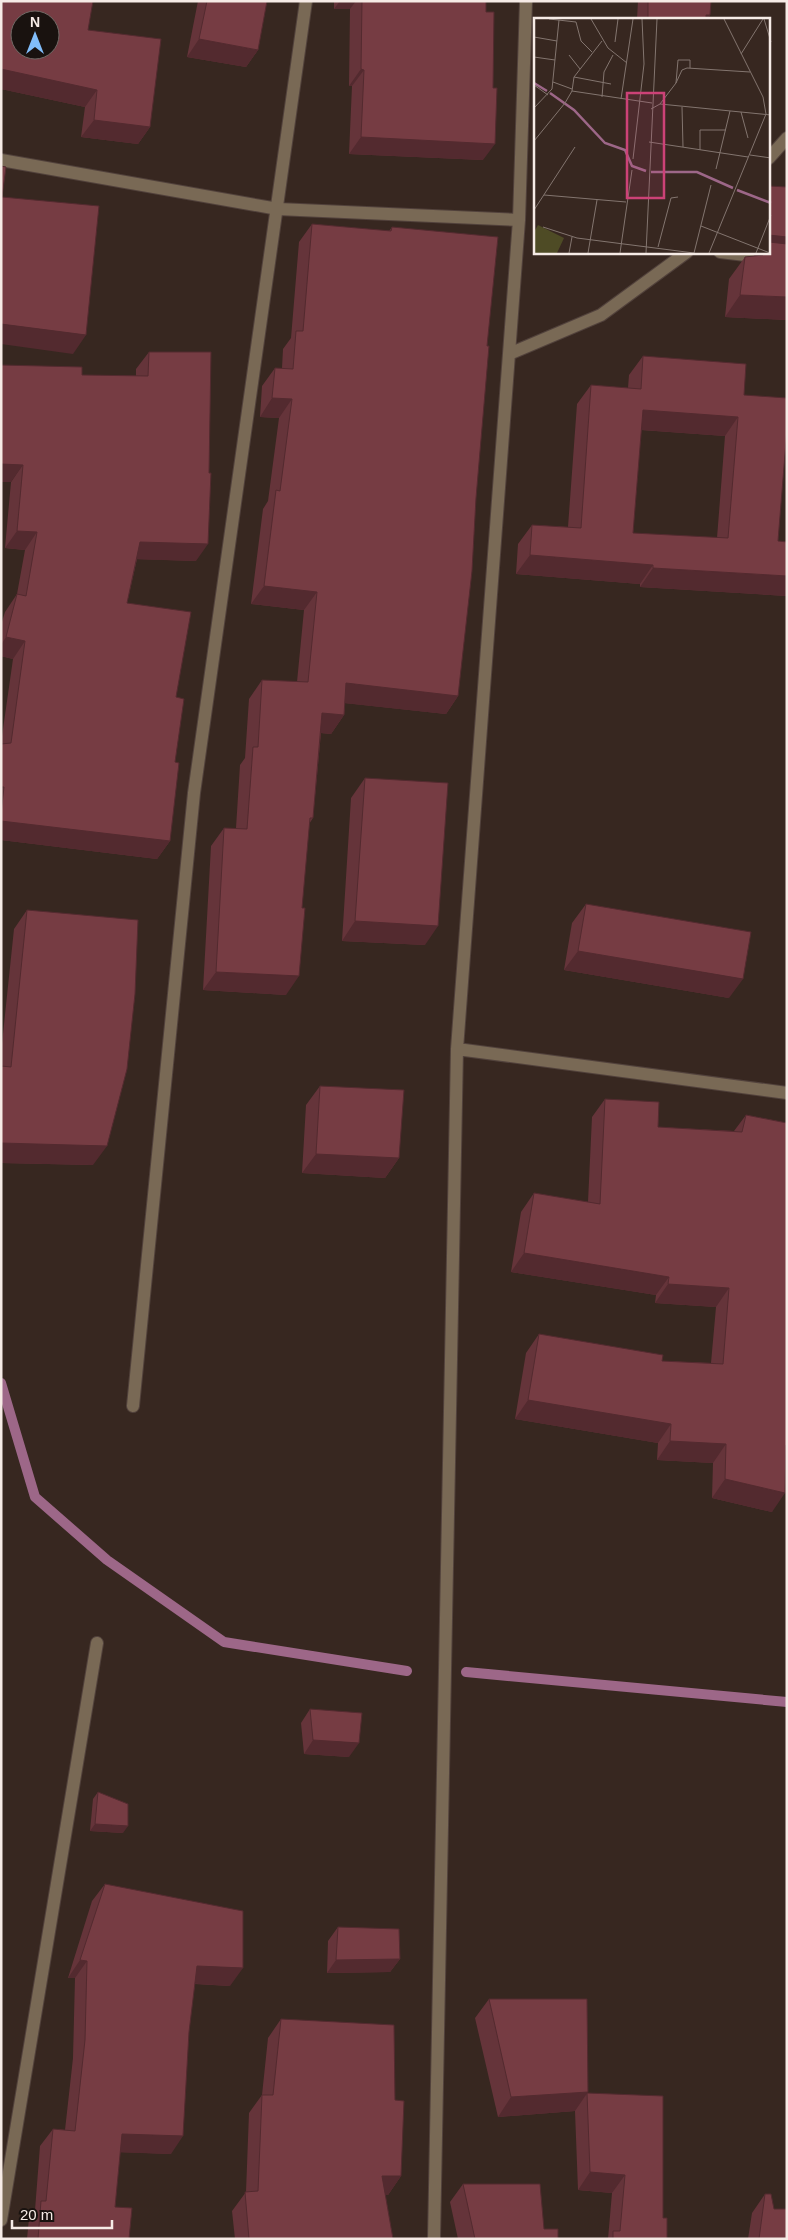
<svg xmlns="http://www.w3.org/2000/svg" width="788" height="2240" viewBox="0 0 788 2240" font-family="Helvetica,sans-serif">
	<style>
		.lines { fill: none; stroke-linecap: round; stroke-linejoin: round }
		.stream { stroke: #9d6788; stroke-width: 10 }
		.minor-casing { stroke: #52423c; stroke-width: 14 }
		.minor { stroke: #796955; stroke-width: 12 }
		.wall { fill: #65343a; fill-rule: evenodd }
		.shaded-wall { fill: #532a2f }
		.building { fill: #763c43; stroke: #532a2f; fill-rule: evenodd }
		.inset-river { fill: none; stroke: #9d6788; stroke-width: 2.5 }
		.inset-road { fill: none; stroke: #83756f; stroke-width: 1 }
		.view { fill: #cc4277; fill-opacity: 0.15; stroke: #cc4277; stroke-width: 2.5 }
		.inset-edge { fill: none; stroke: #f6ebe6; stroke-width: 2.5 }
	</style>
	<rect width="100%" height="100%" fill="#372720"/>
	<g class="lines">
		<!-- stream -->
		<path class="stream" d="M1,1383L35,1497L107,1560L224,1642L407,1671
			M466,1672L787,1702"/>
		<!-- minor casing -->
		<g class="minor-casing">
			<path id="minor" d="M769,158L787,138
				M1,160L278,209L519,220
				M720,252L787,260
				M509,354L601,315L687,252
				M457,1049L787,1093
				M133,1406L194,793L306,1
				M1,2220L97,1643
				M434,2239L457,1049L519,220L526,1"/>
		</g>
		<!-- minor -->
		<use href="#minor" class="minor"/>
	</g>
	<!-- wall -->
	<path class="wall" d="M1,1L88,30L150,127L138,144L81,137L85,107L1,89Z
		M198,1H267L258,50L246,67L187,57Z
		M334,1H486L483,160L349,154L352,86H349L350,9H334Z
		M638,1H711L710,15L708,19H637Z
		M787,187V320L725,317L729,279L745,257L754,256L756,252H769Z
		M312,224L389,231L392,227L487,346L458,696L446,714L345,703L344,715L331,734L321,733L313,818L309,824L286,995L203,990L211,846L224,828H236L240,765L245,758L249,699L262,680L297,682L304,610L251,604L263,509L268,501L279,418L260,417L262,386L275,368H282L283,349L291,338L299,242Z
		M149,352L196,561L137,559L127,603L176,697L175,762L170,841L157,859L1,840V743L13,659L1,656V625L5,612L17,594L25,550L5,548L11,482L82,375L136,376V369Z
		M643,356L744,395L778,541L787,542V596L640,587V584L516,574L518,544L532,525L568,527L577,404L591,385L628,388L629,375ZM641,430L725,436L717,538L633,533Z
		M365,778L425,945L342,941L351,798Z
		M586,904L729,998L564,970L572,923Z
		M27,910L93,1165L1,1163V1053L14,929Z
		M320,1086L399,1158L385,1178L302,1173L306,1105Z
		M605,1099L658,1127L734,1131L746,1115L787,1123V1465H785L772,1512L712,1498L713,1463L657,1460L658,1443L515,1419L526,1353L539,1334L662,1361L711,1363L716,1307L655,1303L656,1295L511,1272L521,1212L534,1193L588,1202L592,1117Z
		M310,1709L349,1757L304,1754L301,1723Z
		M98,1792L123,1833L90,1831L93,1799Z
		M105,1884L230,1986L195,1984L171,2154L120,2152L115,2207L129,2239H27L29,2218L35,2210L40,2146L53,2129L65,2130L73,2058L75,1978H68L92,1901Z
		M338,1927L400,1959L390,1972L327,1973L328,1941Z
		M489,1999L587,2093L663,2218L667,2239H608L612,2193L578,2190L575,2111L498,2117L475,2018Z
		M281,2019L395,2100L401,2176L388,2195L385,2194L393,2239H235L232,2211L246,2192L249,2113L262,2095L268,2038Z
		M463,2184L544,2229L558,2239H458L450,2202Z
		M765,2194L774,2209L787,2239H748L752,2213Z"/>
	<!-- shaded-wall -->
	<path class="shaded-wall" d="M340,1H356L350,9H334Z
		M706,15H710L708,19H703Z
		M199,39L258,50L246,67L187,57Z
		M1,69L97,90L85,107L1,89Z
		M361,69L364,70L352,86H349Z
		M94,120L150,127L138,144L81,137Z
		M361,137L495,144L483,160L349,154Z
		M769,235H787V244L769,250Z
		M740,295L787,297V320L725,317Z
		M1,324L86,335L73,354L1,344Z
		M272,398L292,399L279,418L260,417Z
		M643,410L738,417L725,436L629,429Z
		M1,464L23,465L11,482H1Z
		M17,531L37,532L25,550L5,548Z
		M140,542L208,544L196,561L128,559Z
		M530,555L653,565L640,584L516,574Z
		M653,568L787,576V596L640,587Z
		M264,586L317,592L304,610L251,604Z
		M6,637L25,641L13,659L1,656V645Z
		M346,683L458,696L446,714L334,702Z
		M322,713L344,715L331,734L310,732Z
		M1,821L170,841L157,859L1,840Z
		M355,921L438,926L425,945L342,941Z
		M578,951L743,979L729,998L564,970Z
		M216,972L299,976L286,995L203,990Z
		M1,1143L107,1146L93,1165L1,1163Z
		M316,1154L399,1158L385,1178L302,1173Z
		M524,1253L669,1277L656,1295L511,1272Z
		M668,1284L729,1288L716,1307L655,1303Z
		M528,1400L671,1424L658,1443L515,1419Z
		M670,1441L726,1444L713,1463L657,1460Z
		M786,1445H787V1465L773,1464Z
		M725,1479L785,1493L772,1512L712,1498Z
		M313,1740L359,1743L349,1757L304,1754Z
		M95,1824L128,1826L123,1833L90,1831Z
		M400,1959L390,1972L327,1973L336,1960Z
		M80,1960L87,1961L75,1978H68Z
		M197,1966L243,1968L230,1986L184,1983Z
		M588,2092L575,2111L498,2117L511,2097Z
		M122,2134L183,2136L171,2154L109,2152Z
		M590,2172L625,2175L612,2193L578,2190Z
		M382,2176H401L388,2195L369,2194Z"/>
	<!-- building -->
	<path class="building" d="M1,1H93L88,30L161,39L150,127L94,120L97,90L1,69ZM20,20H50V50H20Z
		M207,1H267L258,50L199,39Z
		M362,1H486V12H494L493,88H497L495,144L361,137L364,70L361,69Z
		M648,1H711L710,15H706V19H648Z
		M1,166L6,167L2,197L99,206L86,335L1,324Z
		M769,186L787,187V237L769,235Z
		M312,224L391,231L392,227L498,237L487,346H489L476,498L472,571L458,696L346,683L344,715L322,713L313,818H310L302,908H305L299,976L216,972L224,828L247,829L253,747H258L262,680L308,682L317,592L264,586L276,490L280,491L292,399L272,398L275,368L293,369L296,331H303Z
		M769,242L787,244V297L740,295L745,257L763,255L764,252H769Z
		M149,352H211L209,473H211L208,544L140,542L127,603L191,612L176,697L184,699L175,762L179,763L170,841L1,821V814L4,787H1V744L11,743L25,641L6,637L17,594L26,596L37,532L17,531L23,465L1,464V365L82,367V375L148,376Z
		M643,356L746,364L744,395L787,398V429L778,541L787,542V576L653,568V565L530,555L532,525L581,528L591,385L641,389ZM643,410L738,417L728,538L633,533Z
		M365,778L448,783L438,926L355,921Z
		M586,904L751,932L743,979L578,951Z
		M27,910L138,920L135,994L127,1069L107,1146L1,1143V1066L11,1067Z
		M320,1086L404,1090L399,1158L316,1154Z
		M605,1099L659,1102L658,1127L742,1132L746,1115L787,1123V1445H786L785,1493L725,1479L726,1444L670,1441L671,1424L528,1400L539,1334L663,1355L662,1361L723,1364L729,1288L668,1284L669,1277L524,1253L534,1193L600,1204Z
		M310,1709L362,1713L359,1743L313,1740Z
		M98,1792L128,1804V1826L95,1824Z
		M105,1884L243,1911V1968L197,1966L189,2032L183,2136L122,2134L115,2207L132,2208L129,2239H38L41,2201H46L53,2129L75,2131L85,2040L87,1961L80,1960Z
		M338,1927L399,1929L400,1959L336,1960Z
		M489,1999H587L588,2092L511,2097Z
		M281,2019L394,2025L395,2100L404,2101L401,2176H382L393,2239H249L245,2192L258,2191L262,2095H273Z
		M587,2093L663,2096V2218H667V2239H613V2231H620L625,2175L590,2172Z
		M463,2184H540L544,2229H558V2239H475Z
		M765,2194H771L774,2209H787V2239H759Z"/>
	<!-- overview -->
	<g transform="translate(534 18)">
		<rect width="236" height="236" fill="#372720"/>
		<path d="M4,207L30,220L23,235H0V214Z" fill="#4e4b25"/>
		<path class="inset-river" d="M0,65L13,73M16,75L40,92L71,125L91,132L98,148L112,153M117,154H163L199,170M203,172L237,185"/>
		<path class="inset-road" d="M15,1L42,4L47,23L58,34M57,1L74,30L93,45M230,1L237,24M0,19L23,23M81,24L84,1M207,36L229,1M35,37L46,51M0,39L21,42M40,59L77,66M19,64L38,71M142,65L148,52L153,50L216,54M0,67L14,77M38,73L118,85M68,79L70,54L79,37M87,81L99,1M126,86L142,65L144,42H156V50M148,89L149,129M0,90L18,71L25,2M117,91L126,86L237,97M207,94L214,120M0,123L31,85L38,73L40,59L68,23M115,124L214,139M166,132V112H192M216,137L237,140M99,141L110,46L108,1M182,151L196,93M10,177L92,184M0,192L41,129M167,208L236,235M9,209L43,220L160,235M124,229L137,180L144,179M35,235L38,219M54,235L63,182M86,235L98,152M112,235L123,1M160,235L177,167M175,235L232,96L229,79L190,1M222,235L237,197"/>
		<path class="view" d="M93,75H130V180H93Z"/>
		<rect width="236" height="236" class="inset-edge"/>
	</g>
	<!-- border -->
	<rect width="788" height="2240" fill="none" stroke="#f6ebe6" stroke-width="5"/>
	<!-- north arrow -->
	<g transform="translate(35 35)"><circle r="24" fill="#19120f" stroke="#716965"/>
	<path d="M0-4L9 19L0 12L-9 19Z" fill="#81bdfa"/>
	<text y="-8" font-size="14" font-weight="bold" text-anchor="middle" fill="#f6ebe6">N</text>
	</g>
	<!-- scale -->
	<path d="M12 2220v8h100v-8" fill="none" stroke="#f6ebe6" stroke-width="2.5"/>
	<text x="20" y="2220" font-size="15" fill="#f6ebe6" stroke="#19120f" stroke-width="4" paint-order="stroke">20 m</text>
</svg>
